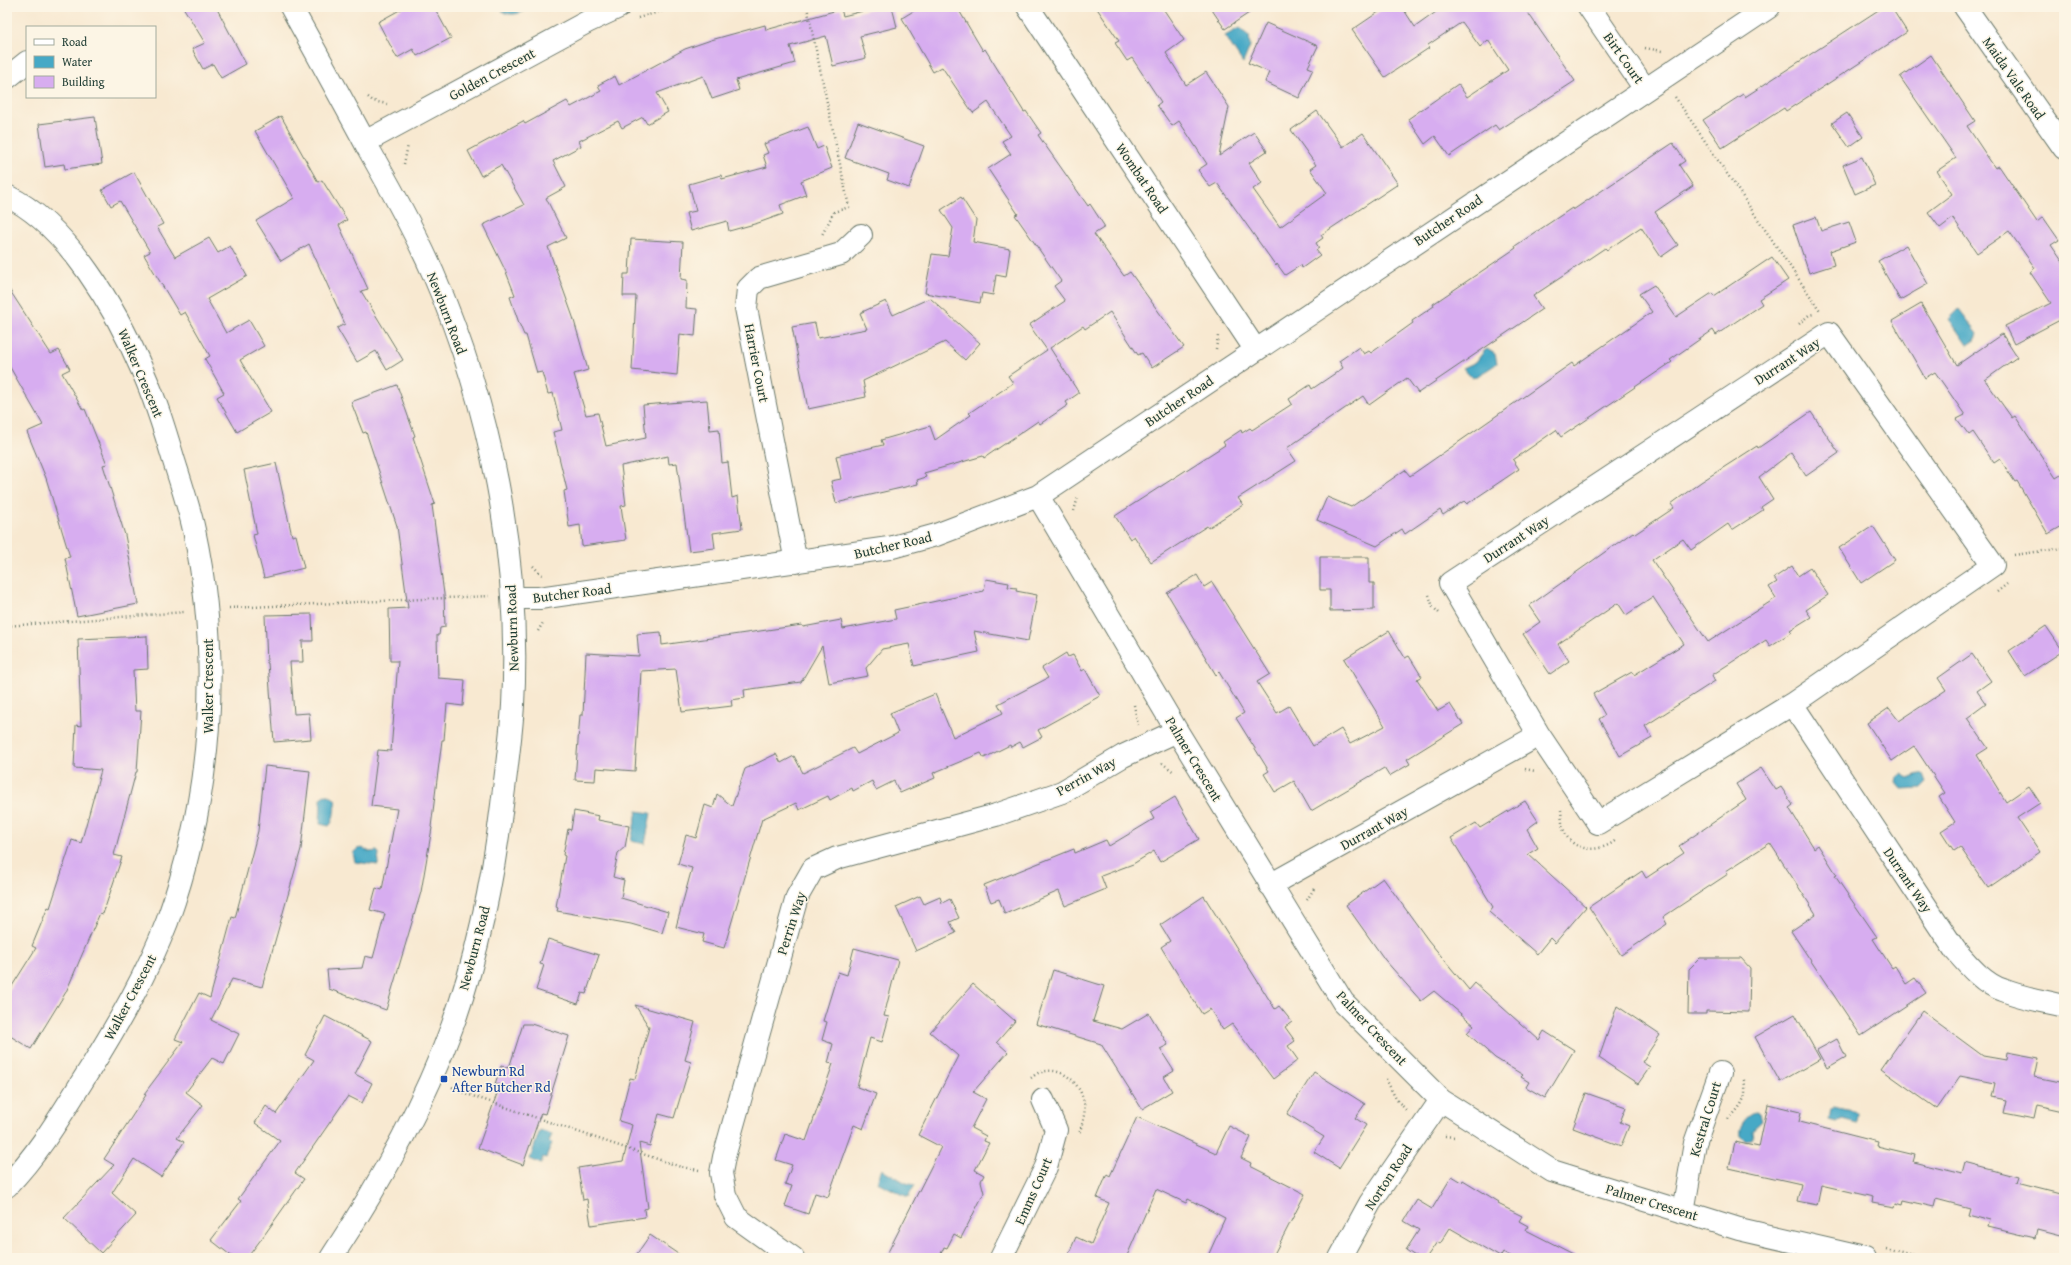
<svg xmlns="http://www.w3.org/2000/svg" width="2071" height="1265" viewBox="0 0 2071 1265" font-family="'Gentium Book Plus',serif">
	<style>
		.water { fill: #46a9c6; stroke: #32737d }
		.building { fill: #d7adf0 }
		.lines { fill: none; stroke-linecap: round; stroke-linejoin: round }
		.minor-casing { stroke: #6b796b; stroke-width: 24 }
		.major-casing { stroke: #6b796b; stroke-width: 24 }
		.path { stroke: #6b796b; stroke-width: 2.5; stroke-dasharray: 1 3; stroke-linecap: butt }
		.minor { stroke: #fff; stroke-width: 22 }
		.major { stroke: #fff; stroke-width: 22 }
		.transit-dot { fill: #1a4fb4; stroke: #fcf5e5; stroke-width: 1.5 }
		.labels { text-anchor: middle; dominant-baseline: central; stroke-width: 3; stroke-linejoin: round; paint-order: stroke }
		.street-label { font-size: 14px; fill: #1f3d34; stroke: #fcf5e5 }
		.transit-label { font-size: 14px; fill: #164399; stroke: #fcf5e5; text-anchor: start }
	</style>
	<rect width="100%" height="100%" fill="#fcf5e5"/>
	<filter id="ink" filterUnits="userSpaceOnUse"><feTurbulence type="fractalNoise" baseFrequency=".025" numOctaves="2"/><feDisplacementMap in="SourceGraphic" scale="8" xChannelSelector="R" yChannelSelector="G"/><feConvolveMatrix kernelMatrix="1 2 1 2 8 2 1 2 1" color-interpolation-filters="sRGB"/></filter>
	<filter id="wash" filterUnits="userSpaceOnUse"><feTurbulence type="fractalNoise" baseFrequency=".012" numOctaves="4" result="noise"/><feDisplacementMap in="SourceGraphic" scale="16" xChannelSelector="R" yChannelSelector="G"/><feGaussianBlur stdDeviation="0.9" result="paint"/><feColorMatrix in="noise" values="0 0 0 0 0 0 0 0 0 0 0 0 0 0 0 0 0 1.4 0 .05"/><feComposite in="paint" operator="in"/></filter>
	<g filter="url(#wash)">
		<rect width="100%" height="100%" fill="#f8e9d1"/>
		<!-- water -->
		<path class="water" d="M501,7H529C523,14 511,16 503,12Z
			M1239,28L1249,36L1250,46L1243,63L1225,36Z
			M1959,309L1978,334L1976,339L1967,345L1949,319Z
			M1487,349L1495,354L1497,363C1494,366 1477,377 1472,378L1463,368L1476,362L1484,351Z
			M1902,774L1909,778L1919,774L1923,775L1926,783L1921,788L1901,789L1896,783L1897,778Z
			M324,795H329L336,800C334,807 335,821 329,826L320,824L321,799Z
			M637,811L651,813L645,844L631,841Z
			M362,848L370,852L377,851L379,853L378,865L355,862L353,853L357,849Z
			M1834,1107L1857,1112L1856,1123L1841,1119L1836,1122L1829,1120L1831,1109Z
			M1755,1113L1760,1114L1762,1121L1752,1130L1753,1138L1746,1141L1740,1136C1738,1126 1746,1116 1755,1113Z
			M540,1130L552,1134L549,1142L552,1143L546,1158L543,1157L541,1164L530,1159Z
			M882,1169L906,1183L915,1185L908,1197L877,1182Z"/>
		<g id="blocks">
			<!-- building -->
			<path class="building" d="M183,7H216L246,64L221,78L213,64L203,69L192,49L205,43Z
				M405,7H434L451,38L417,56L413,49L397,58L378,22Z
				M879,7H892L897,27L860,36L866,58L833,66L826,36L790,46L795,63L736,80L739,90L712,99L703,76L657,93L668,112L647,124L643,117L622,128L618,121L579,141L581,146L553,161L566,187L546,198L566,238L548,247L573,317L588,370L574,374L586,415L598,413L606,446L646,438L643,405L707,400L710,430L719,429L722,463L728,462L732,498L738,496L742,529L713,533L715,548L689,551L677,463L669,464L668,456L621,466L626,505L621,506L626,540L582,546L580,525L569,527L564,491L567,490L553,432L562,430L553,393L548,394L542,372L537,373L526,335H524L519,323L510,297L515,295L506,272L483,225L524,205L501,165L481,176L468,151L523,121L525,124L567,101L571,107L601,91L598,85L615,76L619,85L685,49L711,40L765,25L766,30L841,9L843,16Z
				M920,7H957L983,51L985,49L1024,112L1026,111L1041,133L1038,135L1088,206L1090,204L1105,227L1094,234L1124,276L1130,272L1184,347L1152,368L1142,353L1138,355L1110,312L1085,329L1083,326L1050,348L1079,393L1066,402L1068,405L1040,424L1038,421L984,458L983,456L924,473L926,477L917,480L918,484L836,503L831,481L841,479L836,456L883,445L881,440L930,426L935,440L971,415L969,413L1013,383L1008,376L1047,350L1029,325L1065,301L1054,286L1061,281L1015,215L1018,214L988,169L1011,154L1002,141L1011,136L988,102L973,113L942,67L933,72L902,18Z
				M1096,7H1162L1184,40L1166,53L1186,85L1206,72L1229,107L1219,156L1254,132L1267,151L1249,163L1262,183L1253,189L1280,227L1327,193L1310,169L1316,165L1291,130L1317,111L1343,147L1363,133L1398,184L1321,235L1323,238L1316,243L1319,248L1316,250L1320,255L1302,268L1301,265L1285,275L1277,264L1276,266L1217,183L1210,187L1198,170L1207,164L1179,121L1172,126L1157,105L1161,102L1132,58L1127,61L1115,43L1119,41Z
				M1210,7H1258L1225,29Z
				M1386,7H1402L1415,27L1443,7H1524L1575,81L1499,130L1495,125L1449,156L1435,136L1425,144L1408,119L1458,84L1467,97L1508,70L1488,40L1480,47L1462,22L1428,45L1429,48L1385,77L1352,30Z
				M1883,7H1891L1907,32L1786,111L1784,108L1722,148L1703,120L1743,94L1745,97Z
				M1266,23L1318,46L1308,67L1313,69L1299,98L1265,82L1269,72L1248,63Z
				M1931,55L1975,121L1967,126L1995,168L1999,166L2037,222L2043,217L2059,240L2051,245L2064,264V322L2062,319L2014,344L2005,326L2051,303L2030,272L2035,268L2009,231L1977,253L1953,218L1940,228L1928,212L1952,194L1937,171L1956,158L1900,77Z
				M1847,113L1863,137L1849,147L1832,123Z
				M281,116L318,182L322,180L347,220L339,225L368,289L361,291L403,360L387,370L376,351L357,362L337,328L345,324L309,244L281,261L256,221L294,198L255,131Z
				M95,117L102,164L65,169L64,164L45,167L39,124Z
				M858,122L924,146L909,188L887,180L889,174L845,158Z
				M808,127L817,149L824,146L832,168L801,181L806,195L780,205L783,214L758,223L729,231L727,221L691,231L686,213L696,211L689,184L721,175L722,179L767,167L763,155L768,153L764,144Z
				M1673,143L1685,161L1679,165L1693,186L1655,212L1678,245L1661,257L1641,227L1607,250L1605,248L1533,296L1542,309L1418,393L1407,378L1369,405L1363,396L1287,448L1296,461L1238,498L1243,505L1208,528L1207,526L1151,562L1134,536L1130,539L1115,516L1225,445L1223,442L1241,430L1242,433L1250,428L1252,430L1292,404L1289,399L1310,385L1312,389L1343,368L1339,361L1359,347L1364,354L1369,351L1371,353L1413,323L1412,321L1434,306L1433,304L1516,248L1515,246L1572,208L1573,210Z
				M1862,157L1875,185L1855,194L1843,165Z
				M134,172L163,224L157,227L175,257L209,238L218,253L230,246L247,276L207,299L226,333L249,320L264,346L240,360L271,412L237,432L217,397L224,393L205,359L210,356L185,312L180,315L144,255L150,252L120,201L111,206L102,190Z
				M961,197L976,220L973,242L1010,249L1006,277L996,275L993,295L982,293L980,303L925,293L932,254L948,256L953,228L941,210Z
				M1816,217L1821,231L1849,222L1856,242L1830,251L1834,265L1809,273L1793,225Z
				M631,239L683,242L681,279L687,280L686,308L697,309L695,336L680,334L677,375L632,370L636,296H623L624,274H629Z
				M1906,245L1928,284L1900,300L1878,261Z
				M1772,257L1788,280L1759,299L1762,304L1716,335L1713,330L1670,360L1672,362L1561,437L1556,430L1513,460L1519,469L1467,504L1464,501L1443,515L1440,510L1405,534L1402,529L1377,546L1317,520L1327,497L1351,507L1405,470L1410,476L1572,363L1574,366L1652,312L1639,294L1654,285L1676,317L1712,293L1714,296Z
				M7,286L51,354L59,350L70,369L62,373L83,410L85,409L107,464L103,465L125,535L138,604L77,616L65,558L70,557L46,478L27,432L43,425L7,362Z
				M930,298L980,343L965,360L945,342L863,381L866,397L808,409L792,327L815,323L818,338L867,329L860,313L886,301L893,315Z
				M1921,304L1957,365L2002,334L2017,357L1985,380L2012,418L2015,416L2056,478L2064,473V525L2048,534L2017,481L2015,482L2000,459L1994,463L1973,432L1969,435L1957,419L1965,415L1935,372L1925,378L1892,321Z
				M397,385L415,436L413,437L435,504L432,505L444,594L445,627L440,628L439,635H437L438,678L465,680L463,706L447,704L444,740H442L431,827L432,828L421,892L386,1010L329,989L327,970L362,968L365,956L373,958L385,914L370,910L376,888L382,890L397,809L371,806L378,750L391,751L398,661H390L389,609L408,608L397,526L366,432L363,433L351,402Z
				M1811,412L1839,453L1806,476L1791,453L1759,477L1773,499L1761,507L1763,510L1732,530L1728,524L1691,550L1683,539L1652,560L1708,642L1776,598L1769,587L1777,582L1774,578L1792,566L1798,576L1810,568L1828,595L1806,610L1811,617L1790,630L1792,632L1770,646L1766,640L1712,675L1715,681L1645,726L1652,738L1620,756L1599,719L1605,715L1593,694L1632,672L1634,675L1684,644L1653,597L1626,615L1618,603L1558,644L1569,661L1550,674L1523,634L1540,622L1529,606L1633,532L1635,534L1674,508L1671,504L1701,482L1757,446L1758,448Z
				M276,463L292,536L296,535L304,568L264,578L253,535L257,534L244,470Z
				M1873,526L1895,560L1861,583L1839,548Z
				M1320,557H1369V583H1374V610L1330,611V590H1320Z
				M1197,575L1204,587L1212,582L1270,674L1257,682L1277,713L1289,706L1313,746L1341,729L1350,744L1385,726L1344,659L1389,631L1405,658L1409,656L1422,677L1417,679L1438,711L1450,704L1463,724L1407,759L1410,764L1389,776L1384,768L1311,811L1294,781L1275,792L1264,774L1269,771L1236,718L1244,713L1219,672L1216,675L1167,593Z
				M986,579L1009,583L1008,587L1017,588L1016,591L1037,595L1028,641L974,631L979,652L914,666L909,644L882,649L866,668L868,676L829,683L822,646L801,682L744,690L745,698L731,700L732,706L682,712L676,669L641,671L635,771L596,768L595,781L575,780L580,715H583L586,653L639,656L637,634L661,632L662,645L802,625L803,627L841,620L843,629L896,619L894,610L984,591Z
				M312,614L313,641H302L303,662H290L294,714L309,713L311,739L274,742L268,663H267L265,615Z
				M2046,626L2063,651L2025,676L2009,651Z
				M147,636L148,669L133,670L135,711H141L137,772H136L114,855L122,857L103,914L100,913L66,992L31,1049L7,1034V994L36,948L32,946L48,907L50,908L72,840L81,843L101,770L74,768L76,725L81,726L78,639Z
				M1066,653L1068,657L1073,655L1082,671L1085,669L1100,696L1038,730L1042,737L1023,747L1020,742L1011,747L1010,745L984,758L981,753L933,773L935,778L900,793L894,781L876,790L872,781L853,791L852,788L830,800L828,796L799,810L796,803L762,819L724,948L702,942L704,934L676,927L692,868L678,864L686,835L696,838L705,805L713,808L717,794L732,806L745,769L776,754L781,763L794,756L803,773L853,748L857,754L898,733L890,713L935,694L953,737L1003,713L998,704L1048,678L1042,668Z
				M1972,654L1991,681L1977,691L1986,704L1967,718L1988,748L1977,755L2006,802L2029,786L2040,803L2017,818L2040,852L1988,888L1960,847L1954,851L1941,831L1955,822L1939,797L1945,793L1914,746L1892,761L1867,723L1889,708L1899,721L1946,690L1938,678Z
				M265,766L310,771L301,849L262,987L232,979L211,1020L239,1034L224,1064L212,1058L186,1092L203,1105L177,1138L184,1142L161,1177L134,1159L112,1193L136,1215L101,1253L64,1218L114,1165L104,1159L146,1095L144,1094L183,1042L175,1039L199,993L210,998L232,917L235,918L258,831Z
				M1761,768L1776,790L1781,787L1793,805L1789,808L1814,848L1818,845L1837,875L1835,876L1877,937L1873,939L1892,968L1895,966L1906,984L1915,978L1926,993L1861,1036L1791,931L1816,914L1770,843L1726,871L1728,874L1663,917L1667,924L1621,955L1589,907L1642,871L1646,878L1684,853L1679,846L1746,800L1736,784Z
				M1175,797L1199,839L1160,862L1154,851L1133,864L1101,876L1106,889L1065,906L1059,891L1005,914L999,899L991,902L984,885L1074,849L1075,853L1106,840L1109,846L1154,819L1150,812Z
				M1525,801L1538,821L1527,829L1538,848L1528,854L1586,907L1555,943L1550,938L1537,954L1489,912L1493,907L1451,838L1476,823L1480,828Z
				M574,811L599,816L598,820L629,826L625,847L618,853L613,877L624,880L621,898L668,912L662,933L631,924L557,911L558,908L556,907L565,856L563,855L568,829L571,830Z
				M1383,878L1428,940L1469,990L1475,983L1539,1040L1544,1031L1574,1050L1545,1098L1526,1087L1529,1082L1521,1077L1523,1075L1495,1058L1467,1033L1474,1025L1434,991L1421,1001L1385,960L1346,905Z
				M920,896L924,904L940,897L942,903L950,899L959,918L950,922L956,933L916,951L896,907Z
				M1204,896L1275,1009L1279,1006L1292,1022L1285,1027L1295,1041L1288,1046L1298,1060L1273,1079L1232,1024L1223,1030L1210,1009L1202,1014L1161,947L1170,941L1160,925Z
				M548,939L599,955L586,994L582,993L578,1004L536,990L544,965L540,964Z
				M854,948L898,960L884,1016L889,1017L882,1042L870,1038L857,1087L876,1094L863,1129L854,1125L828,1197L815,1193L808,1214L785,1206L792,1186L785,1184L792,1165L776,1160L785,1134L806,1141L833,1064L828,1063L833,1044L822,1040L827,1022L823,1021L838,972L847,975Z
				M1700,958H1741L1750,968L1749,1012L1706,1011V1014H1688L1689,969Z
				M1053,970L1104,986L1093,1021L1122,1029L1149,1013L1168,1045L1160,1049L1174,1071L1164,1077L1172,1091L1142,1109L1101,1044L1036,1024Z
				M973,984L1015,1021L997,1042L1008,1052L973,1092L986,1099L971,1128L986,1136L984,1141L989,1143L975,1170L984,1175L981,1181L984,1193L961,1238L954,1234L947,1248L944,1247L939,1258H885L941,1147L918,1135L958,1056L930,1032Z
				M635,1005L695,1022L685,1060L691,1062L674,1118L659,1114L650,1146L639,1143L648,1208L644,1209L645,1217L591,1225L587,1199L583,1200L578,1168L623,1161L632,1125L619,1121L630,1078L635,1079L649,1027Z
				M1617,1006L1660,1035L1642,1062L1650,1067L1638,1084L1599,1058Z
				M1922,1011L1983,1056L2006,1060L2007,1052L2039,1058L2035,1077L2064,1083V1111L2037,1105L2034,1119L2003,1113L2006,1100L1992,1097L1995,1083L1960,1076L1937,1109L1881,1069Z
				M1795,1014L1820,1059L1780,1082L1755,1037Z
				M325,1016L372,1041L355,1074L372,1083L362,1103L348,1096L295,1173L304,1179L265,1234L247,1258H234L211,1240L241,1201L238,1199L280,1141L255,1123L266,1106L276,1114L314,1060L305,1055Z
				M523,1024H531L569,1036L545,1114L541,1113L523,1165L478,1148L500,1085L495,1084L501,1066L509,1068Z
				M1837,1039L1846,1057L1827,1068L1817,1050Z
				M1314,1072L1365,1104L1355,1118L1366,1125L1339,1168L1314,1152L1324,1137L1287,1114Z
				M1586,1093L1626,1107L1620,1122L1629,1126L1621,1146L1573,1128Z
				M1768,1104L1801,1112L1799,1122L1878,1142L1877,1146L1915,1155L1913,1162L1962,1174L1965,1163L2019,1177L2017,1183L2064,1195V1237L2037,1230L2035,1239L1989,1228L1991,1221L1968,1215L1970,1208L1936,1199L1934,1207L1903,1200L1902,1204L1895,1202L1894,1206L1872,1202L1873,1197L1821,1185L1817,1205L1797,1201L1801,1184L1729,1168L1735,1142L1759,1147Z
				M1137,1117L1216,1153L1229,1126L1251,1137L1241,1158L1251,1163L1250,1166L1305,1194L1272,1258H1207L1225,1218L1188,1199L1186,1203L1156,1189L1126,1258H1067L1076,1237L1091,1244L1109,1203L1097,1198L1107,1174L1110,1176Z
				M1452,1176L1462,1182L1463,1180L1499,1202L1498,1204L1522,1216L1519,1221L1528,1226L1526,1230L1581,1258H1514L1503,1252L1500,1257L1450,1228L1440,1244L1437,1242L1426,1258H1418L1406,1250L1419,1230L1404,1221L1417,1200L1432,1209Z
				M650,1235L684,1258H634Z"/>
		</g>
	</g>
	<g filter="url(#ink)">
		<use href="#blocks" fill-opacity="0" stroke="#6b796b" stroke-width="1"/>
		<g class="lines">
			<!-- minor casing -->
			<g class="minor-casing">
				<path id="minor" d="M291,7C317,54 343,101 368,148C391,189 414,230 433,273C491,407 521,559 513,705C511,738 506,772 502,805C493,880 478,955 452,1027C422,1109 379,1185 331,1258
					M1028,7L1255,349
					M1589,7L1645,89
					M7,78L27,62
					M365,142L587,22L619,7
					M7,196C68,225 117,311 143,372C156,401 165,431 174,461C181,483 189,507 194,530C222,660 212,797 167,922C147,974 119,1022 90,1069C64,1110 41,1151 7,1186
					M1829,333L1993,565L1792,704L1598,823L1539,735L1450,583Z
					M1038,496L1177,731L1343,1002L1441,1100L1552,1171L1739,1229L1865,1258
					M796,562L746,308L748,289L759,278L841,254L861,235
					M512,598H539L889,548L936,535L1038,496L1769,7
					M1792,704L1955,950C1968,965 1984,984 2003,990C2022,998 2044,1001 2064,1006
					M1270,885L1539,735
					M1683,1212L1695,1143L1720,1073
					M793,1258L736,1217L725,1195L721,1173L724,1157L797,897L813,869L837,858L996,815L1062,792L1123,756L1177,731
					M1001,1258L1046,1167L1056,1130L1043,1100
					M1340,1258L1370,1203L1441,1100"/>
			</g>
			<!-- major casing -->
			<g class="major-casing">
				<path id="major" d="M1965,7L2064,148"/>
			</g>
			<!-- path -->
			<path class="path" d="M807,7L849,207L834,212L822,235
				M638,18L676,7
				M1645,48L1662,51
				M368,97L373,101L387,104
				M1675,97L1821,312
				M404,164L408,145
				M1799,324L1809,315L1814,314
				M1216,349L1218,336
				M1074,511L1078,497
				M2014,555L2064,548
				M533,566L542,575
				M1997,592L2007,584
				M1429,595L1433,607L1440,614
				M229,608L489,596
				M7,626L184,612
				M538,631L544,621
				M1134,705L1138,725
				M1162,763L1174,772
				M1525,769L1535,771
				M1561,810C1562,818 1561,827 1566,835C1576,853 1602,852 1616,840
				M1307,900L1315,887
				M1031,1078C1034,1076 1038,1072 1042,1072C1063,1066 1081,1084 1084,1103C1086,1113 1082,1125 1079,1134
				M1386,1079L1396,1099L1407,1111
				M452,1087L461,1092L681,1167L699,1170
				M1728,1119C1742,1107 1749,1095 1743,1077
				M1445,1136L1455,1137
				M1885,1248L1926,1258"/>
			<!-- minor -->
			<use href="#minor" class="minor"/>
			<!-- major -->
			<use href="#major" class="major"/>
		</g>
	</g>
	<!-- markers -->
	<rect class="transit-dot" x="440" y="1075" width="8" height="8" rx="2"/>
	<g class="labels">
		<!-- street labels -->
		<g class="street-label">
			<text transform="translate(1624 58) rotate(55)">Birt Court</text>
			<text transform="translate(492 74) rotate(-28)">Golden Crescent</text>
			<text transform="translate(2014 78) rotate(55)">Maida Vale Road</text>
			<text transform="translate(1142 178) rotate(56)">Wombat Road</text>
			<text transform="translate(1448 220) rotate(-34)">Butcher Road</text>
			<text transform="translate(447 313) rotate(69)">Newburn Road</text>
			<text transform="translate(1787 361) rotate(-33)">Durrant Way</text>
			<text transform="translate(757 363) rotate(79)">Harrier Court</text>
			<text transform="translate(141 373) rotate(67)">Walker Crescent</text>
			<text transform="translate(1179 401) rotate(-34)">Butcher Road</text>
			<text transform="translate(1516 539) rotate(-33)">Durrant Way</text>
			<text transform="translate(893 545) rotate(-13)">Butcher Road</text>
			<text transform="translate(572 593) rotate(-7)">Butcher Road</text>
			<text transform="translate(512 628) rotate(-92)">Newburn Road</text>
			<text transform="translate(208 686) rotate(-90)">Walker Crescent</text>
			<text transform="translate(1194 759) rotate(59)">Palmer Crescent</text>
			<text transform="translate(1086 776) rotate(-29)">Perrin Way</text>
			<text transform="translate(1374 828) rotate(-29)">Durrant Way</text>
			<text transform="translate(1908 880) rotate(56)">Durrant Way</text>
			<text transform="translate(791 923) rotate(-72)">Perrin Way</text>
			<text transform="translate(474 948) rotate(-75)">Newburn Road</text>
			<text transform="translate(130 997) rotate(-62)">Walker Crescent</text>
			<text transform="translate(1372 1028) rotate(47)">Palmer Crescent</text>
			<text transform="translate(1705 1119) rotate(-73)">Kestral Court</text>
			<text transform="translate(1388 1177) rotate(-57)">Norton Road</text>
			<text transform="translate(1033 1191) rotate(-66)">Emms Court</text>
			<text transform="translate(1652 1202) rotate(17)">Palmer Crescent</text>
		</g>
		<!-- transit labels -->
		<g class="transit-label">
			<text x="452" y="1071">Newburn Rd<tspan x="452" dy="16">After Butcher Rd</tspan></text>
		</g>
	</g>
	<!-- margin -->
	<rect width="2071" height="1265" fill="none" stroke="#fcf5e5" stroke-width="24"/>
	<!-- legend -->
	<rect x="26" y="26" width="130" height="72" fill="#fcf5e5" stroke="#a4ab9e"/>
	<rect x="34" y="39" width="20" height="6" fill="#ffffff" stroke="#a4ab9e"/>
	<text x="62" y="46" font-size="12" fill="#1f3d34">Road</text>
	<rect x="34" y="56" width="20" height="12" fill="#46a9c6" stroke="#a4ab9e"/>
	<text x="62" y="66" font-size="12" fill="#1f3d34">Water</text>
	<rect x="34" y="76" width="20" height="12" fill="#d7adf0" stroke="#a4ab9e"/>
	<text x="62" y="86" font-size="12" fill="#1f3d34">Building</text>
</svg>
